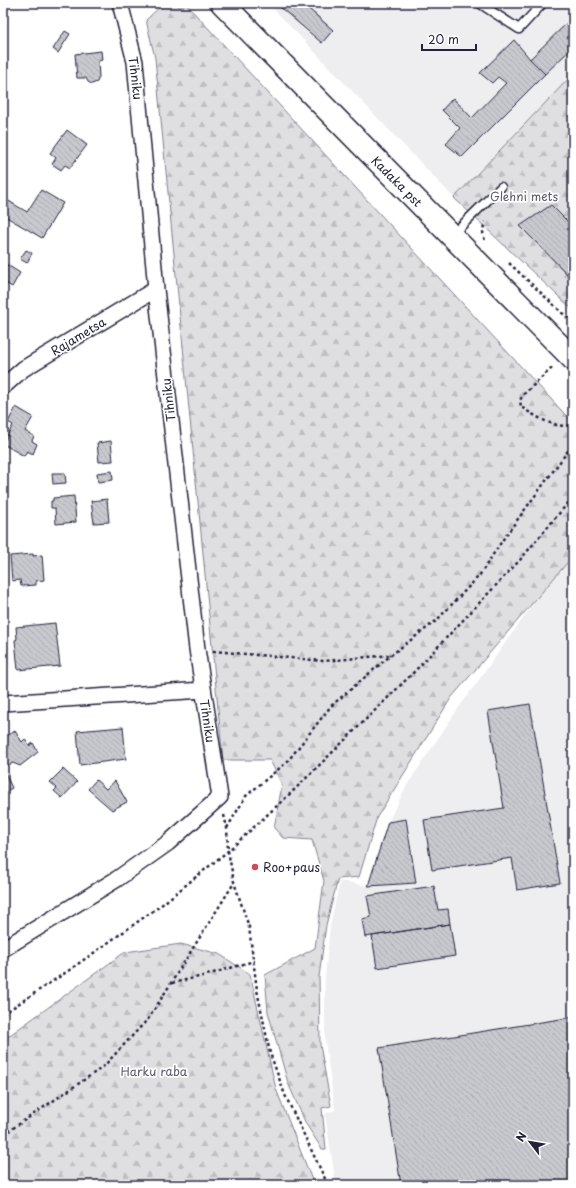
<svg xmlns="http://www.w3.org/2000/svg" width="576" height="1188" viewBox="0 0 576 1188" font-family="'Playpen Sans',sans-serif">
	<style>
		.built { fill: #eeeef1 }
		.forest { fill: url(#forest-firs); stroke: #80808e }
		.building { fill: url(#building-back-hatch); stroke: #22223b }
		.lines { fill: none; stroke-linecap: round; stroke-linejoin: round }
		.lane-casing { stroke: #22223b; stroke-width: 11 }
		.street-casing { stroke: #22223b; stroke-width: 18 }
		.secondary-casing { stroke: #22223b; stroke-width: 25 }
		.path { stroke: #22223b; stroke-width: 2.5; stroke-dasharray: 3 3; stroke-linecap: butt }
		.lane { stroke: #fff; stroke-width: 8 }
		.street { stroke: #fff; stroke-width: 15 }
		.secondary { stroke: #fff; stroke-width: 22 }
		.poi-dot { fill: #d1495b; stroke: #fff; stroke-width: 1.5 }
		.labels { text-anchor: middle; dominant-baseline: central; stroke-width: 3.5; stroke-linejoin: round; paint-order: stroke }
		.street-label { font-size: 12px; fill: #22223b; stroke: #fff }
		.park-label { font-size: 12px; fill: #5b5b6d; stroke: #fff }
		.poi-label { font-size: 12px; fill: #22223b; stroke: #fff; text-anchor: start }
	</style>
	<defs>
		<pattern id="forest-firs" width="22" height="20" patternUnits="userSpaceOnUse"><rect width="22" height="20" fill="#dfdfe2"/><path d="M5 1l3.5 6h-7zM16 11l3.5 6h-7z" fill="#bfbfc3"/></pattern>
		<pattern id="building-back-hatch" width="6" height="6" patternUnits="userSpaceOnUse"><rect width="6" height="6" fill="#c8c8cf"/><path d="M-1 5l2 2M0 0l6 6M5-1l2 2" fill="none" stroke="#acacb3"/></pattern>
	</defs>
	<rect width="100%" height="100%" fill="#fff"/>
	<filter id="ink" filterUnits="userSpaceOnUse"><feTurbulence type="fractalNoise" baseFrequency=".025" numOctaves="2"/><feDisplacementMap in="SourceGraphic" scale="8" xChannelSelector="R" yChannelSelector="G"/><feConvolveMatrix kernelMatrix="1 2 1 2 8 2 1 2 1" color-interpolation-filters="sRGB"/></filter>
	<g filter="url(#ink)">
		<!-- built -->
		<path class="built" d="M268,3H573V74L454,198Z
			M573,557V1185H336L325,1114L335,1110L325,1041V977L330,926L340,881L368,886L388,822L407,785L455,713L549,582Z"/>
		<!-- forest -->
		<path class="forest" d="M164,3H185L573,423V556L451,698L377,817L359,877L338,879L326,925L319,977L320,1045L331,1106L322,1108L326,1149H322L306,1124L288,1083L268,1012L265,975L315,948L324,881L312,840L283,838L274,828L282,785L270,760H223L155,58L146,20Z
			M573,74V310L454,198Z
			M181,944L219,954L250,974L276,1089L314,1185H3V1040L125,952Z"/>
		<!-- building -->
		<path class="building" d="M275,3H302L333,30L322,43Z
			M573,17V47L545,74L530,59Z
			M65,31L70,34L58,53L53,49Z
			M514,40L530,59L545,74L462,157L446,144L460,128L442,110L453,98L472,118L506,83L498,77L492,83L480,73Z
			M101,51L102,60L98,61L99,77L97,82L92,84L88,82L86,78H77L75,54Z
			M67,130L87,145L70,168L65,165L61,170L52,164L56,158L50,153Z
			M41,190L63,203L42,238L3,215V207L7,200L27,212Z
			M551,205L573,227V280L520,226Z
			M26,250L32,253L27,263L20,259Z
			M3,262L20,273L12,287L3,281Z
			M3,281L7,284L3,290Z
			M16,407L33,417L25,431L34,436L32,441L37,444L33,454L27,451L24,456L3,444L13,425L8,422Z
			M111,441L113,461L99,462L97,443Z
			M112,471L113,480L98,482L97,473Z
			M52,473H65L66,483L53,484Z
			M74,496L76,522L56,524L55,508H51V501H53V498Z
			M107,499L109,522L94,523L91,501Z
			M33,554V556L42,555L44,580L36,581V585L21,586L20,580L12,581L10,556Z
			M55,623L60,666L18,670L15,640L17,639L16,627Z
			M569,697H573V722Z
			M530,704L560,883L517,890L512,858L432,870L424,820L504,808L488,711Z
			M123,727L126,759L80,765L77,731Z
			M15,731L22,742L25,739L29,746L33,743L38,752L20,766L13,763L3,768L12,788L3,793V738Z
			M63,769L77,782L62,798L54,791L57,788L50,782Z
			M96,780L106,789L115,781L127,802L112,810L88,789Z
			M406,819L416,883L368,886L388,822Z
			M434,886L438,910L448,909L450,924L365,937L362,919L371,917L367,896Z
			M450,924L455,956L377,968L372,936Z
			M573,1017V1185H401L379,1048Z"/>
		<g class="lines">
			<!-- lane casing -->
			<g class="lane-casing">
				<path id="lane" d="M479,3L519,29L543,3
					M452,235L501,187"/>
			</g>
			<!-- street casing -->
			<g class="street-casing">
				<path id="street" d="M3,387L23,369L156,289
					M3,703L203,690
					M3,949L117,879L168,843L220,797L197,649L156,289L135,62L120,3"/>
			</g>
			<!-- secondary casing -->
			<g class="secondary-casing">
				<path id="secondary" d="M222,3L573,359"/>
			</g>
			<!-- path -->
			<path class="path" d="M485,240C482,234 483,228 485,222
				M509,263L573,323
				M552,368L524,394L520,400L521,407C537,417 554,429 573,425
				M213,651L324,661L391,655
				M224,815L227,828L228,851L234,882L249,927L257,990L270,1053L285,1095L328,1185
				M227,828L246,796L287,762L331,706L391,655L436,621L479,576L504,538L573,444
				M172,983L203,976L254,961
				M3,1014L68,971L160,906L228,851L292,792L412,674L520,560L573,497
				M3,1135L103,1067L149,1018L234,883"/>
			<!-- lane -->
			<use href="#lane" class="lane"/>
			<!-- street -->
			<use href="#street" class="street"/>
			<!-- secondary -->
			<use href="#secondary" class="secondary"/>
		</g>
	</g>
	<!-- markers -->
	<circle class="poi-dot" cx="255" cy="867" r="4"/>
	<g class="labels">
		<!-- street labels -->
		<g class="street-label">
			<text transform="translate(136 78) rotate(83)">Tihniku</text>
			<text transform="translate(397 181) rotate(45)">Kadaka pst</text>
			<text transform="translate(78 336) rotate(-31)">Rajametsa</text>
			<text transform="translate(168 400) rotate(-97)">Tihniku</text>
			<text transform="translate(208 721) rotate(81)">Tihniku</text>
		</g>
		<!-- park labels -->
		<g class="park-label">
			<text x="524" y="196">Glehni mets</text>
			<text x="154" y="1071">Harku raba</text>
		</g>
		<!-- poi labels -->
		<g class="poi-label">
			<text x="263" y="867">Roo+paus</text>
		</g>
	</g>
	<!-- margin -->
	<rect width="576" height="1188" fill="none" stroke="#fff" stroke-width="16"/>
	<rect x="8" y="8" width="560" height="1172" fill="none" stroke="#22223b" stroke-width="1.5" filter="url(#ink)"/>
	<!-- north arrow -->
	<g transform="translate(530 1142) rotate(301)" stroke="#ffffff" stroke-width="3" paint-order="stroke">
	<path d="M0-3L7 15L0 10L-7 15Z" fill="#22223b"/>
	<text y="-6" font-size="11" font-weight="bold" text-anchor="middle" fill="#22223b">N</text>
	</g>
	<!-- scale -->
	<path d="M422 44v6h54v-6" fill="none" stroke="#22223b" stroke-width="2"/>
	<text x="428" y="44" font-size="12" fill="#22223b" stroke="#ffffff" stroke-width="3" paint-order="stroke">20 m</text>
</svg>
